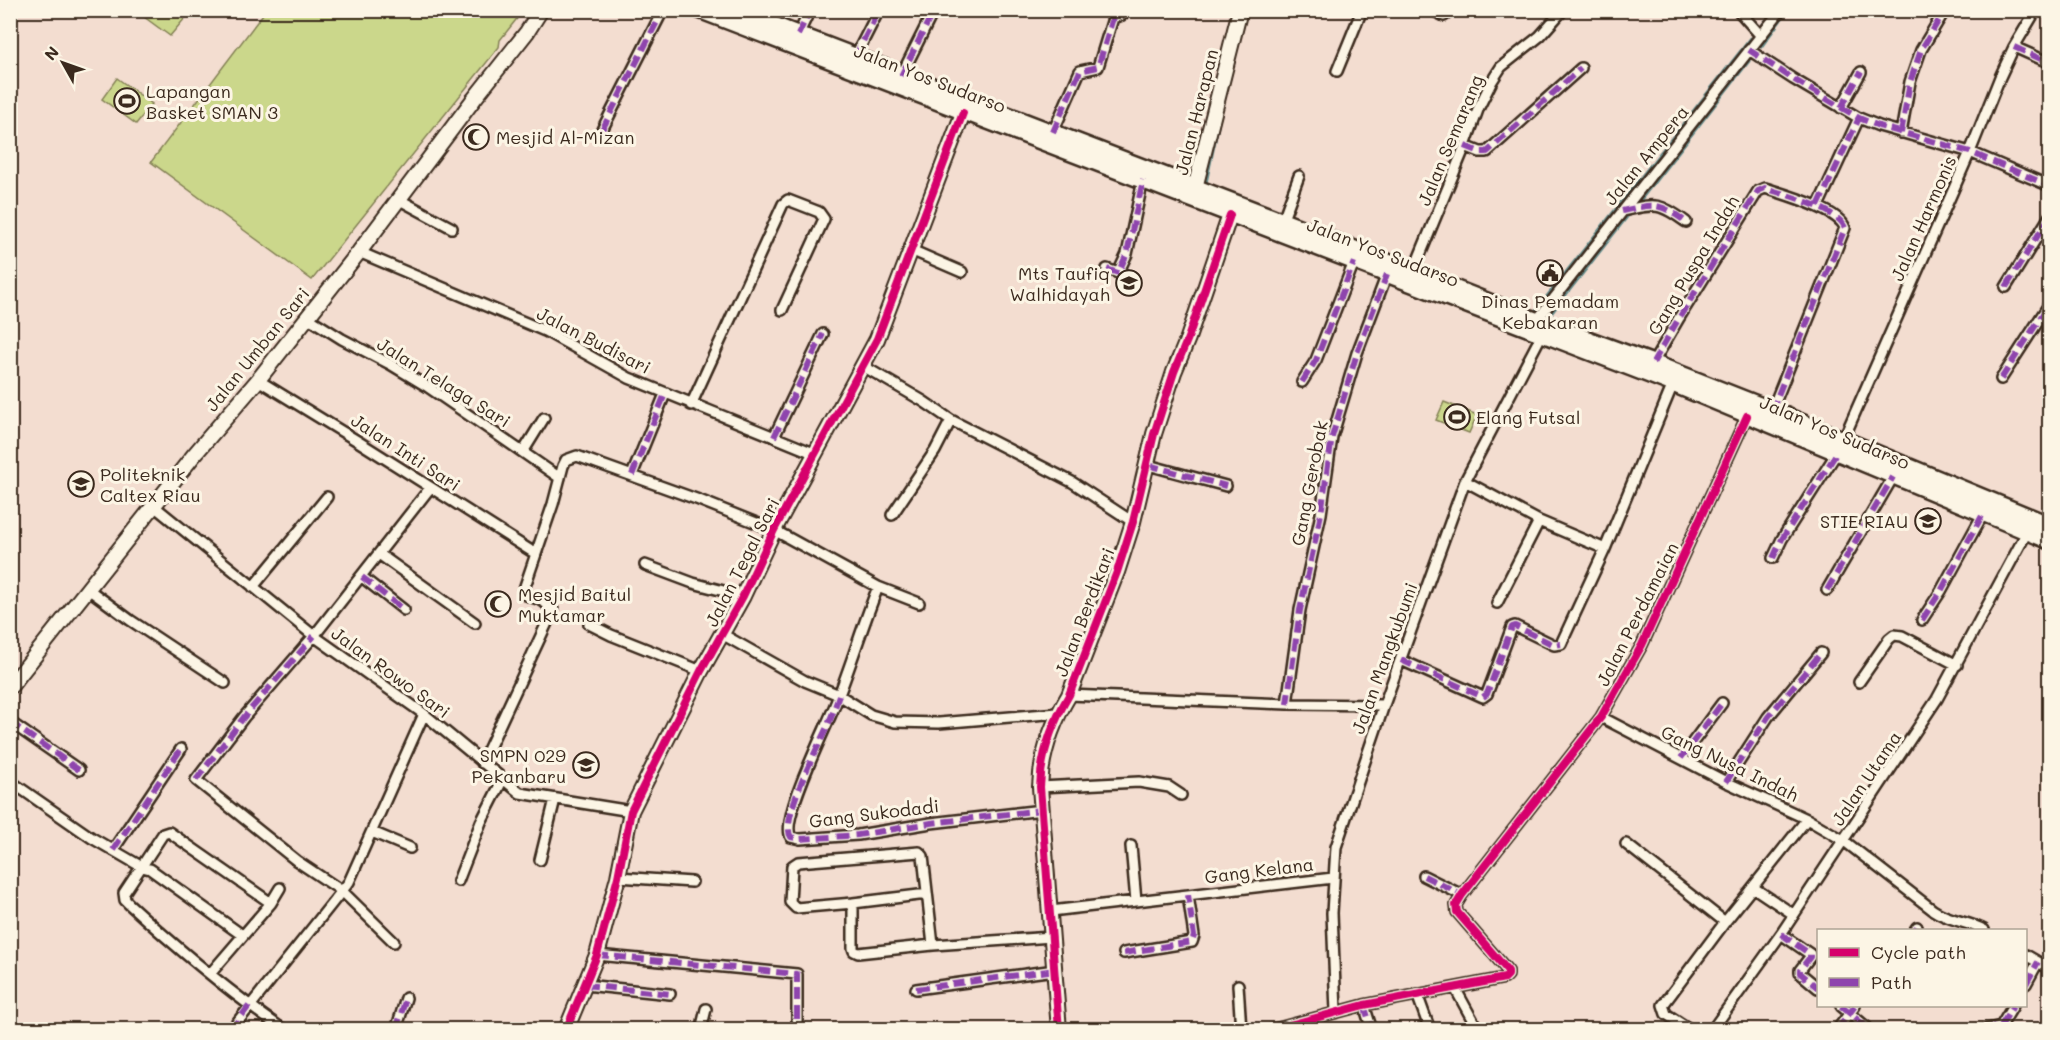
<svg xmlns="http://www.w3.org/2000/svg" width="2060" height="1040" viewBox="0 0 2060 1040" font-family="Mali,sans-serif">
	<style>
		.park { fill: #cbd78b; stroke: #838054; stroke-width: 1.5 }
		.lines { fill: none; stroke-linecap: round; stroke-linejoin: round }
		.stream { stroke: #668f8e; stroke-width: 3 }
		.street-casing { stroke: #3b2a1e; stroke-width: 14 }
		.secondary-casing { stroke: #3b2a1e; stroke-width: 18 }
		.primary-casing { stroke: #3b2a1e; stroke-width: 20 }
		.street { stroke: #fcf5e5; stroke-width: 9 }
		.secondary { stroke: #fcf5e5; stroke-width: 14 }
		.primary { stroke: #fcf5e5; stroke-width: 15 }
		.quiet { stroke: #8e44ad; stroke-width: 6; stroke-dasharray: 12 6; stroke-linecap: butt }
		.cycleway-casing { stroke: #fcf5e5; stroke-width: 11 }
		.cycleway { stroke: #d6006c; stroke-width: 8 }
		.labels { text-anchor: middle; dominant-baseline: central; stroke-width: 6; stroke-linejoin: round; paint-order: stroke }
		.street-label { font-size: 18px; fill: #3b2a1e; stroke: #fcf5e5 }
		.poi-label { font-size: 18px; fill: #3b2a1e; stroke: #fcf5e5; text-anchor: start }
	</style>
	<rect width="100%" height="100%" fill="#f3ddd0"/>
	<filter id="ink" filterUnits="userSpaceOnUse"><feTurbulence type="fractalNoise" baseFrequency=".0167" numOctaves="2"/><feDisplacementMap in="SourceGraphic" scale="12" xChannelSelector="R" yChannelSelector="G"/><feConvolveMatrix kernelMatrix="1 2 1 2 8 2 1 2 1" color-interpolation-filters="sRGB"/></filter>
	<g filter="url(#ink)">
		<!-- park -->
		<path class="park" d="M266,10L523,11L500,40L499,47L312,280L151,162Z
			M136,11H191L170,36Z
			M117,78L152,104L136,124L102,99Z
			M1444,402L1477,415L1469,433L1436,420Z"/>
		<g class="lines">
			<!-- stream -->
			<path class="stream" d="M1763,24L1774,10
				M1761,47L1788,10
				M1206,183L1223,103
				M1638,203L1749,61
				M1533,314L1751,38
				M1546,320L1630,213"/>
			<!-- street casing -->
			<g class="street-casing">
				<path id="street" d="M1432,10L1444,16L1452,10
					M1738,10L1761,36
					M798,35L810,10
					M2014,47L2050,63
					M1749,50L1793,79L1859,118L1879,126L1970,152L2050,186
					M855,57L879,10
					M1337,71L1362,10
					M901,76L934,10
					M1841,108L1861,72
					M602,130L663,10
					M1053,132L1080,71L1098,67L1113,18L1122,15L1123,10
					M1901,133L1910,82L1921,50L1945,10
					M1465,146L1480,152H1487L1581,68
					M398,199L452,228
					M1818,206L1859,118
					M1622,211C1654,204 1658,201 1686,222
					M1282,222L1299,176
					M911,250L962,272
					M359,252L545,331L629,378L816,454
					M1107,269L1118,273L1127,254L1143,180
					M1413,272L1465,146L1479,107L1492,81L1501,67L1540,36L1563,10
					M2006,287L2050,216
					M307,317L342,339L390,364L428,387L560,478
					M1537,320L1781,10
					M1653,363L1679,318L1758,191L1765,188C1783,194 1839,209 1845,228L1772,410
					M863,366L923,401L951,420L1072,482L1133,522
					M2001,379L2050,303
					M258,380L359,442L536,554
					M1302,382L1316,360L1354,262
					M691,405L783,204L788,200L819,212L824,219L782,310
					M774,437L823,334
					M1843,440L1970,152L2000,77L2014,47L2036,10
					M523,452L544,418
					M1148,465L1226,486
					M632,475L665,394
					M1465,481L1539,521L1605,549
					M154,506L314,636L424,714L520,793L631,811
					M892,515L935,451L951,420
					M379,554L475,623
					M1773,558L1782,539L1836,454
					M645,565L693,583L743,596
					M362,577L404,610
					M253,587L327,497
					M878,587C863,624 852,662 837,700C829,723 779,819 791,837L800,839L858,835L931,823L1042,810
					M88,589L130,620L225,683
					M1827,590L1893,477
					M1497,603L1539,521
					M1922,620L1941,591L1983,514
					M589,624L611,635L701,671
					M722,634L805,681L839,695L871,715L895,722L939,723L1058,713
					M1401,660L1483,697L1487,694L1512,627L1515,626L1554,645L1561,644L1605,549L1673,384
					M1859,682L1889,639L1894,635L1902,636L1957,665
					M1069,695L1287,704L1384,705
					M1287,704L1300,610L1321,514L1332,437L1357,353L1387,274
					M1601,717L1726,782L1807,819L1843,840L1933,910C1949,921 1967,921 1984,930
					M10,722L79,770
					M1681,758L1722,703
					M482,763L553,610L543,601L526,595L524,589L553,504L563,466L566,460L577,456L699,500L774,530L878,587L919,603
					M10,781L92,838L142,867L150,869L242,935
					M1726,782L1768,717L1821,653
					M1040,787L1139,782L1169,787L1181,795
					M372,832L410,848
					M1626,844L1725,922
					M1131,846L1136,901
					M113,850L181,749
					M540,860L555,799
					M1424,876L1462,895
					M618,877L692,882
					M458,881L481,822L503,779
					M1754,888L1793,914
					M271,903L169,832L163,834L124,893L125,900L129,904C178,949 229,992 284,1030
					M853,903L927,894
					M1051,911L1333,878
					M1915,930L1917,927
					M1781,934L1810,954V957L1800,970V973L1818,988
					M394,942L342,891L297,861L196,780L244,717L314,636L430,488
					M933,945L923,856L919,852L798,862L792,866L790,902L796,908L853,903V948L854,951L858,953L933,945L1052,937
					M1124,953L1192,942L1194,936L1188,895
					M597,955L797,974V1030
					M2026,955L2050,969
					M210,974L271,903L280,888
					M2026,984L2038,962
					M585,985L670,994
					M1238,985L1241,1030
					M1455,988L1478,1030
					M916,989L1055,970
					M1417,994L1430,1030
					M1364,1005L1372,1030
					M1841,1006L1870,1030
					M1336,1012L1332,913L1336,847L1384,705L1465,481L1542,334
					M231,1030L349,882L424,714
					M396,1030L406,998
					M701,1030L706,1009
					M1271,1030L1364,1005L1505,978L1508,975V971L1457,912L1456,905L1462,895L1601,717L1642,645L1747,416
					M1691,1030L1666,1014L1663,1005L1725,922L1807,819
					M1712,1030L1781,934L1937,699L2027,532
					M1837,1030L1855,1006
					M1984,1030L2001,1026L2013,1006"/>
			</g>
			<!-- secondary casing -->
			<g class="secondary-casing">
				<path id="secondary" d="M1195,188L1240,10
					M10,687L194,455L258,380L359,252L474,99L527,32L541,10
					M566,1030L597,955L618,877L631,811L701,671L743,596L774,530L877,339L963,113
					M1059,1030L1040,787C1041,755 1053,722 1069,695L1117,572L1133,522L1154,434L1174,372L1188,338L1230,215"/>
			</g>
			<!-- primary casing -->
			<g class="primary-casing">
				<path id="primary" d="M699,10L1673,384L2050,541
					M735,10L1309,231L1530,318L1653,363L1772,410L2050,525"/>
			</g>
			<!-- street -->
			<use href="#street" class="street"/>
			<!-- secondary -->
			<use href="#secondary" class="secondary"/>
			<!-- primary -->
			<use href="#primary" class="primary"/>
			<!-- quiet -->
			<path class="quiet" d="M798,35L810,10
				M2014,47L2050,63
				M1749,50L1793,79L1859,118L1879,126L1970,152L2050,186
				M855,57L879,10
				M901,76L934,10
				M1841,108L1861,72
				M602,130L663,10
				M1053,132L1080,71L1098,67L1113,18L1122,15L1123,10
				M1901,133L1910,82L1921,50L1945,10
				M1465,146L1480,152H1487L1581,68
				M1818,206L1859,118
				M1622,211C1654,204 1658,201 1686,222
				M1107,269L1118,273L1127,254L1143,180
				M2006,287L2050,216
				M1653,363L1679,318L1758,191L1765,188C1783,194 1839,209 1845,228L1772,410
				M2001,379L2050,303
				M1302,382L1316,360L1354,262
				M774,437L823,334
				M1148,465L1226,486
				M632,475L665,394
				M1773,558L1782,539L1836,454
				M362,577L404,610
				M1827,590L1893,477
				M1922,620L1941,591L1983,514
				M1401,660L1483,697L1487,694L1512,627L1515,626L1554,645L1561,644
				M839,695C836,705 832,715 828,725C819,745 779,820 791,837L800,839L858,835L931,823L1042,810
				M1287,704L1300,610L1321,514L1332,437L1357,353L1387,274
				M10,722L79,770
				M1681,758L1722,703
				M196,780L244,717L314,636
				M1726,782L1768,717L1821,653
				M113,850L181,749
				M1424,876L1462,895
				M1915,930L1917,927
				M1781,934L1810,954V957L1800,970V973L1818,988
				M1124,953L1192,942L1194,936L1188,895
				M597,955L797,974V1030
				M2026,984L2038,962
				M585,985L670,994
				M916,989L1055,970
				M1364,1005L1372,1030
				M1841,1006L1870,1030
				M231,1030L249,1006
				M396,1030L406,998
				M1837,1030L1855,1006
				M1984,1030L2001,1026L2013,1006"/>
			<!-- cycleway casing -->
			<g class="cycleway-casing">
				<path id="cycleway" d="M566,1030L597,955L618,877L631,811L701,671L743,596L774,530L877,339L963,113
					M1059,1030L1040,787C1041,755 1053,722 1069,695L1117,572L1133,522L1154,434L1174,372L1188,338L1230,215
					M1271,1030L1364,1005L1505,978L1508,975V971L1457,912L1456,905L1462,895L1601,717L1642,645L1747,416"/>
			</g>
			<!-- cycleway -->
			<use href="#cycleway" class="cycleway"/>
		</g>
	</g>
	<!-- icons -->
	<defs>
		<g id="stadium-ring" transform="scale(1.35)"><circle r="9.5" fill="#fcf5e5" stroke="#3b2a1e" stroke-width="1.5"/><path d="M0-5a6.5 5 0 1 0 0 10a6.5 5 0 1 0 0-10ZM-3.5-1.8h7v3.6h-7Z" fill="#3b2a1e"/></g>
		<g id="mosque-ring" transform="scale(1.35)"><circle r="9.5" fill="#fcf5e5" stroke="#3b2a1e" stroke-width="1.5"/><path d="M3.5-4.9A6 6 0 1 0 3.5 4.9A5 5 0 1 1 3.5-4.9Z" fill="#3b2a1e"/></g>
		<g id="civic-ring" transform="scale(1.35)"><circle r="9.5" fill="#fcf5e5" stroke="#3b2a1e" stroke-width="1.5"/><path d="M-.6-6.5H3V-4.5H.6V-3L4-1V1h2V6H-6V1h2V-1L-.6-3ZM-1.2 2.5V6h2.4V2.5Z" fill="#3b2a1e"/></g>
		<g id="school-ring" transform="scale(1.35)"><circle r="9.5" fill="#fcf5e5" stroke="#3b2a1e" stroke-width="1.5"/><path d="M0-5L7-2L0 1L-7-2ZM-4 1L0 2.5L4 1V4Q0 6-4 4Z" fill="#3b2a1e"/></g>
		<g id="university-ring" transform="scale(1.35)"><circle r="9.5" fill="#fcf5e5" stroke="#3b2a1e" stroke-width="1.5"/><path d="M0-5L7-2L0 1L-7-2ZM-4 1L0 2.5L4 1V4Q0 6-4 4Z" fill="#3b2a1e"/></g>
	</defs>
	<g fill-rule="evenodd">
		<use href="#stadium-ring" x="127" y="101"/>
		<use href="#mosque-ring" x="476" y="137"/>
		<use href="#civic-ring" x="1550" y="273"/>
		<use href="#school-ring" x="1129" y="283"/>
		<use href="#stadium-ring" x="1457" y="417"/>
		<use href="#university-ring" x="81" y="484"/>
		<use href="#school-ring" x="1928" y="521"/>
		<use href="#mosque-ring" x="498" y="604"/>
		<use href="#school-ring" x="586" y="765"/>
	</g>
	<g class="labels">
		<!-- street labels -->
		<g class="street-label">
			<text transform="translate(930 78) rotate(21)">Jalan Yos Sudarso</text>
			<text transform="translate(1196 112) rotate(-76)">Jalan Harapan</text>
			<text transform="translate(1450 140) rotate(-67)">Jalan Semarang</text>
			<text transform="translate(1646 155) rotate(-51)">Jalan Ampera</text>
			<text transform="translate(1923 218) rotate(-66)">Jalan Harmonis</text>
			<text transform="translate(1383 252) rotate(21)">Jalan Yos Sudarso</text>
			<text transform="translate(1693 265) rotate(-59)">Gang Puspa Indah</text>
			<text transform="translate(594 340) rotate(27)">Jalan Budisari</text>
			<text transform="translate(257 349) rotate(-51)">Jalan Umban Sari</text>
			<text transform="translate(444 382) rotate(32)">Jalan Telaga Sari</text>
			<text transform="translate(1835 432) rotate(23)">Jalan Yos Sudarso</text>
			<text transform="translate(406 452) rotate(33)">Jalan Inti Sari</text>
			<text transform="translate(1309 483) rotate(-79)">Gang Gerobak</text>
			<text transform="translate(742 562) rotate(-63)">Jalan Tegal Sari</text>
			<text transform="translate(1084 612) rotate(-69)">Jalan Berdikari</text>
			<text transform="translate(1637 614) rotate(-63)">Jalan Perdamaian</text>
			<text transform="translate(1384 658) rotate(-70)">Jalan Mangkubumi</text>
			<text transform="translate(391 672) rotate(36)">Jalan Rowo Sari</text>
			<text transform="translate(1730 763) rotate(26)">Gang Nusa Indah</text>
			<text transform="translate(1866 778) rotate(-56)">Jalan Utama</text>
			<text transform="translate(874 813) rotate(-7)">Gang Sukodadi</text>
			<text transform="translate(1259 870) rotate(-7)">Gang Kelana</text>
		</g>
		<!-- poi labels -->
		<g class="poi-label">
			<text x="146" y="91">Lapangan<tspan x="146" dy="21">Basket SMAN 3</tspan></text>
			<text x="496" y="137">Mesjid Al-Mizan</text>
			<text x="1110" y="273" text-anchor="end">Mts Taufiq<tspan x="1110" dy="21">Walhidayah</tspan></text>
			<text x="1550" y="301" text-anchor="middle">Dinas Pemadam<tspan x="1550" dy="21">Kebakaran</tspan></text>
			<text x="1476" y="417">Elang Futsal</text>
			<text x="100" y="474">Politeknik<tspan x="100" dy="21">Caltex Riau</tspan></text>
			<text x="1908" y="521" text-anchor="end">STIE RIAU</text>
			<text x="518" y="594">Mesjid Baitul<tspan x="518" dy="21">Muktamar</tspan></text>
			<text x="566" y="755" text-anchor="end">SMPN 029<tspan x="566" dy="21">Pekanbaru</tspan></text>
		</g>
	</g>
	<!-- margin -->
	<rect width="2060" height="1040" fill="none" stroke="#fcf5e5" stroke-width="36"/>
	<rect x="18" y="18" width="2024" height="1004" fill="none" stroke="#3b2a1e" stroke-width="2" filter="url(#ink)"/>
	<!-- legend -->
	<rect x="1817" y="929" width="210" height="78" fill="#fcf5e5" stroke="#afa495" stroke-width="1.5"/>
	<rect x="1829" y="948" width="30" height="9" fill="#d6006c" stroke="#afa495" stroke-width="1.5"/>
	<text x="1871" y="959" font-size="18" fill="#3b2a1e">Cycle path</text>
	<rect x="1829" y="978" width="30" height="9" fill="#8e44ad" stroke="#afa495" stroke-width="1.5"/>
	<text x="1871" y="989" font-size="18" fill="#3b2a1e">Path</text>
	<!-- north arrow -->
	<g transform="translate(63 63) rotate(310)" stroke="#fcf5e5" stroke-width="4.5" paint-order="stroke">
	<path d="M0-4.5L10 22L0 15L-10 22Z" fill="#3b2a1e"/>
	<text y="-9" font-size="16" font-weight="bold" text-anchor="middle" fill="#3b2a1e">N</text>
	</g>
</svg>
